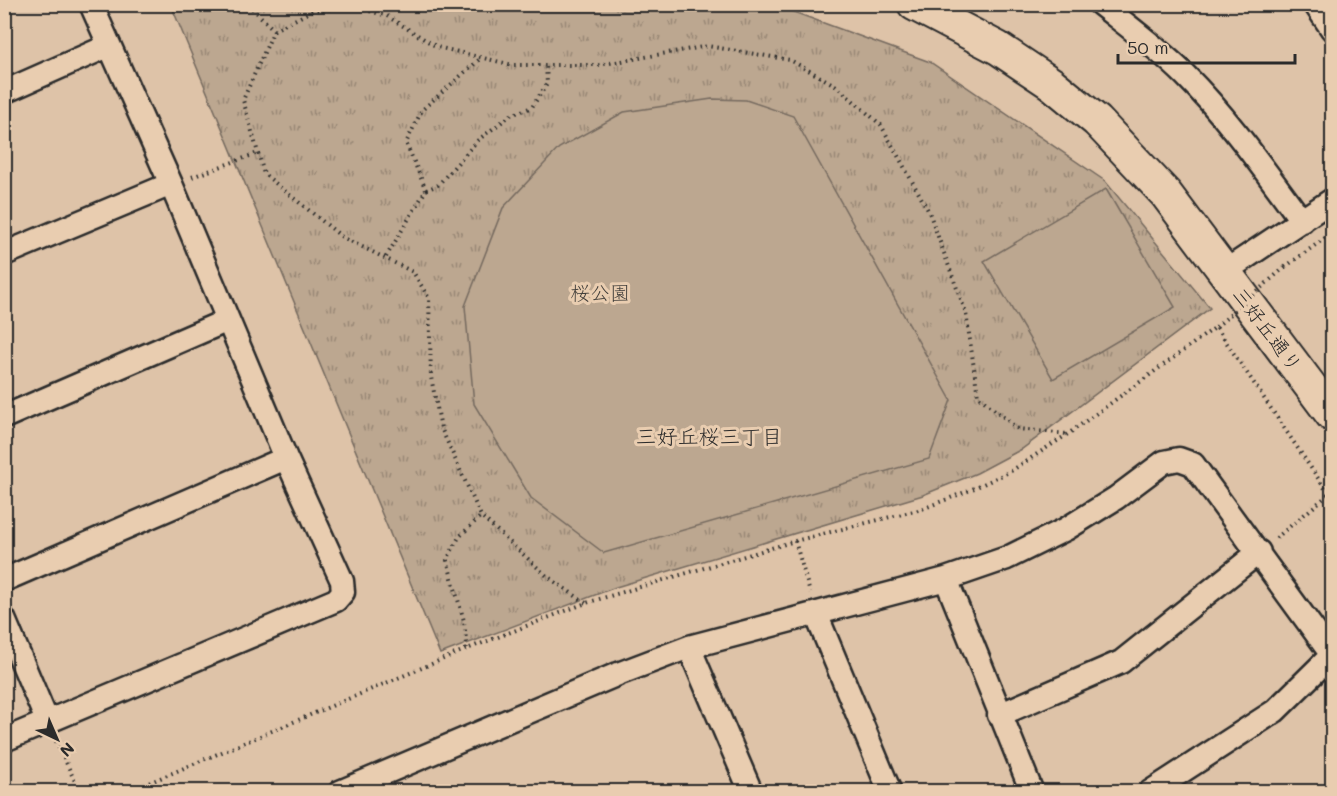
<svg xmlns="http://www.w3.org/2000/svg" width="1337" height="796" viewBox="0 0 1337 796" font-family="Mali,'Klee One',sans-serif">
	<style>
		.grass { fill: url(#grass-tufts); stroke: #74695e; stroke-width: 1.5 }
		.pitch { fill: #bca790; stroke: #74695e; stroke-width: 1.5 }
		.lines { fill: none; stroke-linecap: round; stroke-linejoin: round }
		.street-casing { stroke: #2b2b2b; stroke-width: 27 }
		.secondary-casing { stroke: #2b2b2b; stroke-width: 36 }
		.path { stroke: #2b2b2b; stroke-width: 4; stroke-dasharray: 1.5 4.5; stroke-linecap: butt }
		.street { stroke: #e9cdb0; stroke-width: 22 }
		.secondary { stroke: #e9cdb0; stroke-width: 32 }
		.path-bridge { stroke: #2b2b2b; stroke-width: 4; stroke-dasharray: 1.5 4.5; stroke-linecap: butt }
		.labels { text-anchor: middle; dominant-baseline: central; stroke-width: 6; stroke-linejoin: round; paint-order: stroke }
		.park-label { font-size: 20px; fill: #413e3a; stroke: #e9cdb0 }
		.street-label { font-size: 20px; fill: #2b2b2b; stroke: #e9cdb0 }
		.neighbourhood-label { font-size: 21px; fill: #2b2b2b; stroke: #e9cdb0 }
	</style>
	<defs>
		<pattern id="grass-tufts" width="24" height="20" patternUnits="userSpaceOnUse" patternTransform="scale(1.5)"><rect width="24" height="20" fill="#bca790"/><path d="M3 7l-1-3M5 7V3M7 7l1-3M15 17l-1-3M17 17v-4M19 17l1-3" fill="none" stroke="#998876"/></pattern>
	</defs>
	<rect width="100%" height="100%" fill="#dec3a8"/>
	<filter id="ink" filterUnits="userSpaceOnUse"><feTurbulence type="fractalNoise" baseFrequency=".0167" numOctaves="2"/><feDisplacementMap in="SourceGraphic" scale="12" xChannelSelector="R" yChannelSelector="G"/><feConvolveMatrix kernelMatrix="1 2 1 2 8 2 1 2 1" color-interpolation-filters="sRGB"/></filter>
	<g filter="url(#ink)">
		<!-- grass -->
		<path class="grass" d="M765,4L780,7L930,62L1105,181L1210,308L1022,449L977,473L923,495L616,587L440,654L171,5Z"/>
		<!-- pitch -->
		<path class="pitch" d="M712,99L746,100L793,116L951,400L929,459L604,553L531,498L474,404L465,306L503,208L559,148L624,112Z
			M1106,189L1175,307L1053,379L984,261Z"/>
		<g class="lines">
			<!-- street casing -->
			<g class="street-casing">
				<path id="street" d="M1100,4C1129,27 1159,49 1185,75C1229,119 1265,171 1302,221
					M1315,4L1332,29
					M4,92L108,46
					M4,254L171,184
					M1224,272L1332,200
					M4,417L228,320
					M946,579L1032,792
					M4,580L286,458
					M816,614L890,792
					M4,619L47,721
					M689,647L751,792
					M999,715L1121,662L1259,552
					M4,740L336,600L343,592L342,581L286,458L171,184L91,4
					M340,792L618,674L689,647L946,579L1007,558L1066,529L1116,498L1164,462L1179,459L1193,464L1332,655L1275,711L1150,792"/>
			</g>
			<!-- secondary casing -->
			<g class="secondary-casing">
				<path id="secondary" d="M914,4L998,48L1052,84L1097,121L1166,194L1332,415"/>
			</g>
			<!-- path -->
			<path class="path" d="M248,4L274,30L312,11L352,6L387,16L437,47L513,65H599L708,46L790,60L835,85L881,125L929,212L966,313L978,396L1018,429L1067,434
				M274,30L243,100L264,174L342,237L413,272L429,298L431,377L441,428L481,516L548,577L586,603
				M192,177L258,153
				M426,190L438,185L478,140L511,115L532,107L547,84L546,64
				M386,257L426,190L406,143L422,110L481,58
				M1285,267L1332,233
				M1276,538L1329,494
				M795,541L810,593
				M467,649L464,621L447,560L459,537L481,516
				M56,741L80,792
				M127,792L467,649L586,603L795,541L922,509L968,491L1011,471L1068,434L1216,327L1332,499"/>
			<!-- street -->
			<use href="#street" class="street"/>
			<!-- secondary -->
			<use href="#secondary" class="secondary"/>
			<!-- path-bridge -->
			<path class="path-bridge" d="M1216,327L1285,267"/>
		</g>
	</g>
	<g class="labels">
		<!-- park labels -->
		<g class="park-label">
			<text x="600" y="292">桜公園</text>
		</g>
		<!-- street labels -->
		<g class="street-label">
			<text transform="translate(1268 329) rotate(53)">三好丘通り</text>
		</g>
		<!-- neighbourhood labels -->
		<g class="neighbourhood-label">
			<text x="709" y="435">三好丘桜三丁目</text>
		</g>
	</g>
	<!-- margin -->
	<rect width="1337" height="796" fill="none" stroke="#e9cdb0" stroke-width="24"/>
	<rect x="12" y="12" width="1313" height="772" fill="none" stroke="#2b2b2b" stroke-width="2" filter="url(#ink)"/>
	<!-- north arrow -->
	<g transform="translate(57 739) rotate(136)" stroke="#e9cdb0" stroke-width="4.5" paint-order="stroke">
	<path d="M0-4.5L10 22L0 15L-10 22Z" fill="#2b2b2b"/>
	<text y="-9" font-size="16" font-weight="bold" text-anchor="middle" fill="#2b2b2b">N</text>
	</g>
	<!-- scale -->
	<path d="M1118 54v9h177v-9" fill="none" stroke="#2b2b2b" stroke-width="3"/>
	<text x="1127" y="54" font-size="18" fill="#2b2b2b" stroke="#e9cdb0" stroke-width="4.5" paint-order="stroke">50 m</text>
</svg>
